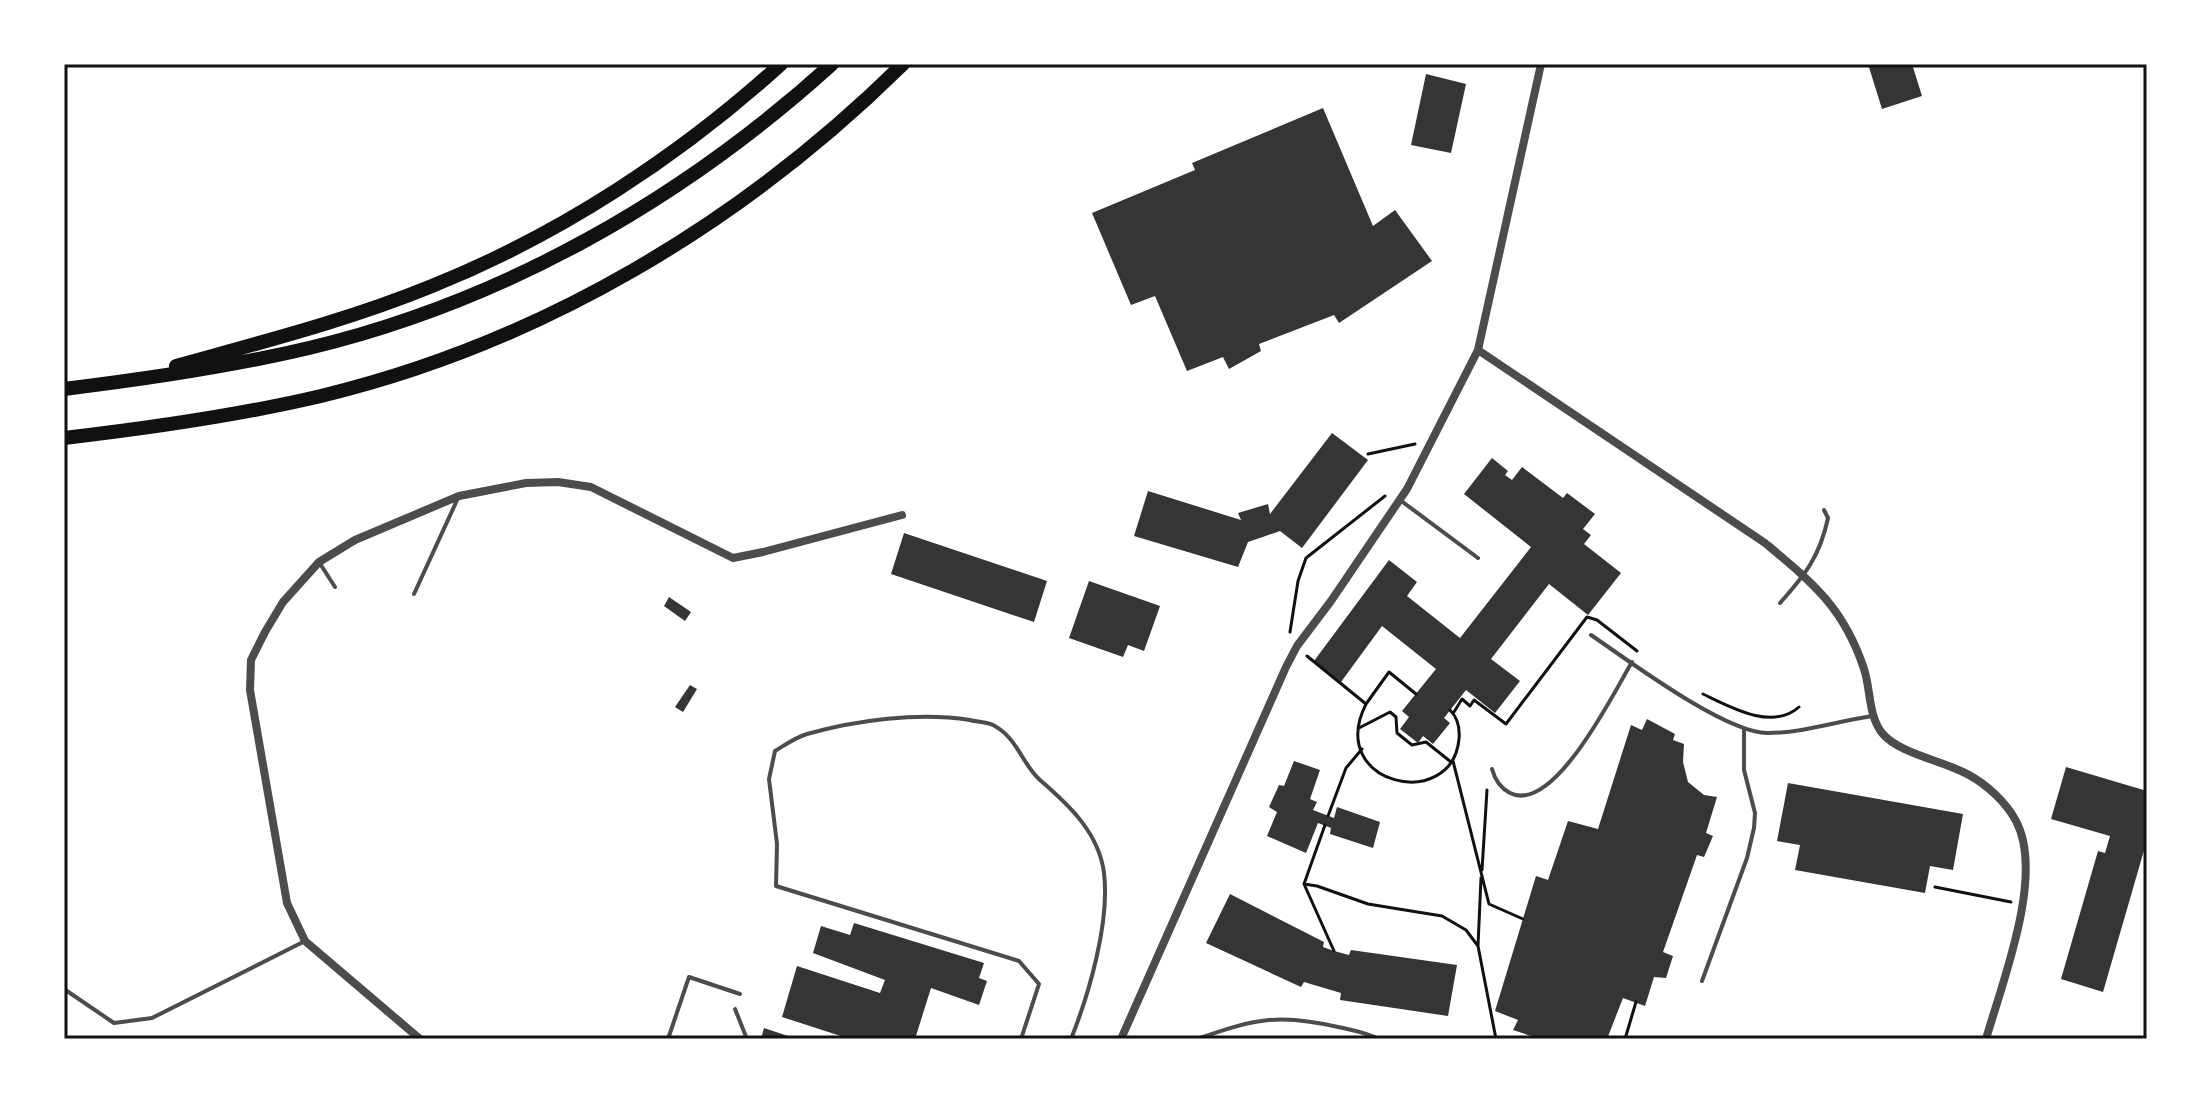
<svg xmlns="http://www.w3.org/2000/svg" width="2211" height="1103" viewBox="0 0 2211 1103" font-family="Raleway,sans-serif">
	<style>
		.building { fill: #353535 }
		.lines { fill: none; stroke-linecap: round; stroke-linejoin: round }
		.path { stroke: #111; stroke-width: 3 }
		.service { stroke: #4c4c4c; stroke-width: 4 }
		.minor { stroke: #4c4c4c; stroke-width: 8 }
		.motorway { stroke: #111; stroke-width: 14 }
		.neatline { fill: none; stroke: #111; stroke-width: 3 }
	</style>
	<rect width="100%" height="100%" fill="#fff"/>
	<!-- building -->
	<path class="building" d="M1868,64H1912L1922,96L1882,109Z
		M1426,74L1466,84L1451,153L1411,145Z
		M1323,108L1373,226L1395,210L1432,261L1339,323L1334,315L1259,344L1261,351L1229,369L1223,357L1187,371L1155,296L1131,305L1092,213L1195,170L1192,163Z
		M1332,433L1368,460L1302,548L1280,531L1248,542L1238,567L1134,536L1148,491L1241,520L1238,513L1268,504L1270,514Z
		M1492,458L1508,471L1505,475L1512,480L1522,467L1563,498L1567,493L1595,514L1583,529L1591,535L1584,544L1621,573L1588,615L1549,584L1491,659L1520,681L1495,713L1466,690L1444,718L1450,723L1433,744L1423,736L1418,743L1400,729L1409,717L1402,711L1436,669L1382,626L1341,682L1314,661L1389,560L1417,582L1407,596L1460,638L1531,547L1464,494Z
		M904,533L1047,581L1034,622L891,574Z
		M1089,581L1160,606L1144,651L1128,645L1123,657L1069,638Z
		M669,597L691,612L685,621L664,606Z
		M690,685L697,689L683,712L675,707Z
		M1647,719L1675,734L1673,740L1684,744L1683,762L1688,782L1704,795L1717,797L1706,833L1713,836L1704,857L1697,855L1663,952L1673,956L1666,978L1654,977L1645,1006L1623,998L1607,1039H1540L1513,1030L1518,1020L1495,1011L1536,876L1548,880L1568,821L1598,829L1631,725L1642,730Z
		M1294,761L1320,770L1310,799L1317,802L1313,810L1334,818L1337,807L1380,822L1373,848L1330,834L1331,828L1318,823L1306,853L1267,836L1277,812L1269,807L1279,785L1284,786Z
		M2066,767L2147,791V840L2103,992L2061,979L2098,851L2105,853L2110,836L2051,819Z
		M1788,783L1963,814L1953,870L1930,866L1925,893L1795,870L1800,845L1777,841Z
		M1230,894L1324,942L1323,947L1334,951L1349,955L1351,950L1457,965L1448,1016L1340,1000L1341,993L1304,982L1301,987L1206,943Z
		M854,923L984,963L979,978L987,981L979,1005L931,988L915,1039H850L782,1017L797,966L880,993L885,980L813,953L821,926L850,935Z
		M764,1028L794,1038V1039H761Z"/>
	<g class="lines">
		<!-- path -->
		<path class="path" d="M1368,454L1415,444
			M1290,632L1298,581L1306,558L1385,496
			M1307,656L1366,704C1325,785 1452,813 1459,739C1460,728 1458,718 1450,710
			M1703,694C1730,707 1772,731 1799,707
			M1366,704L1389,672L1416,694
			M1454,712L1462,699L1470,706L1474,700L1506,724L1587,617L1597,620L1637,651
			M1359,728L1390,712L1396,717L1397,733L1412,745L1426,742L1451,762
			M1453,761L1489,904L1523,919
			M1328,816L1346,768L1362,749
			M1325,825L1304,884L1334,951
			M1482,870L1487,790
			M1304,884L1317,886L1368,904L1442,916L1466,930L1478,946L1496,1039
			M1935,887L2011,902
			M1478,946L1481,878
			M1625,1039L1636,1002"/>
		<!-- service -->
		<path class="service" d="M1400,500L1478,558
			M319,562L335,587
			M414,594L458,498
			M1780,603C1805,575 1820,556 1828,518L1824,510
			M1591,635C1628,660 1726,734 1768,733C1803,733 1838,721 1872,716
			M1492,769C1495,780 1500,788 1510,793C1554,815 1614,692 1632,662
			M1702,981L1747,858L1754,828L1755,813L1744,770V728
			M64,989L114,1023L152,1018L303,942
			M735,1009L747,1039
			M668,1039L689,977L740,994
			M1021,1039L1039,984L1019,961L776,886L777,844L769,779L775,751C785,745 796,737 807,734C857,720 918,712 970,720C977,722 987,722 993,725C1018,738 1021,763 1040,780C1069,805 1099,833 1104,873C1110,922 1089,994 1071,1039
			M1197,1039C1257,1018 1280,1013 1343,1028C1355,1031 1368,1033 1378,1039"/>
		<!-- minor -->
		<path class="minor" d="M1478,350L1765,543C1813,583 1844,608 1864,669C1871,690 1868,715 1882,733C1899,754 1945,761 1969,775C1987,785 2006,802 2016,821C2045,875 2002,983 1986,1039
			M420,1039L305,941L287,903L250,690L251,660L265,632L283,602L319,562L355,540L459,496L526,483L558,482L591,487L733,558L763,552L902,515
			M1121,1039L1286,667L1297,646L1331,601L1407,489L1478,350L1541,64"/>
		<!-- motorway -->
		<path class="motorway" d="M176,366C262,342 349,320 432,286C559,235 680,156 781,64
			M64,389C146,379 229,367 309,348C505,301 683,199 832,64
			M64,438C150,428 236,416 321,396C541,343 742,223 903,64"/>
	</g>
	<!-- border -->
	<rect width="2211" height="1103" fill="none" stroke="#ffffff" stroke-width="132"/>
	<rect x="66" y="66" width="2079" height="971" class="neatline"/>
</svg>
